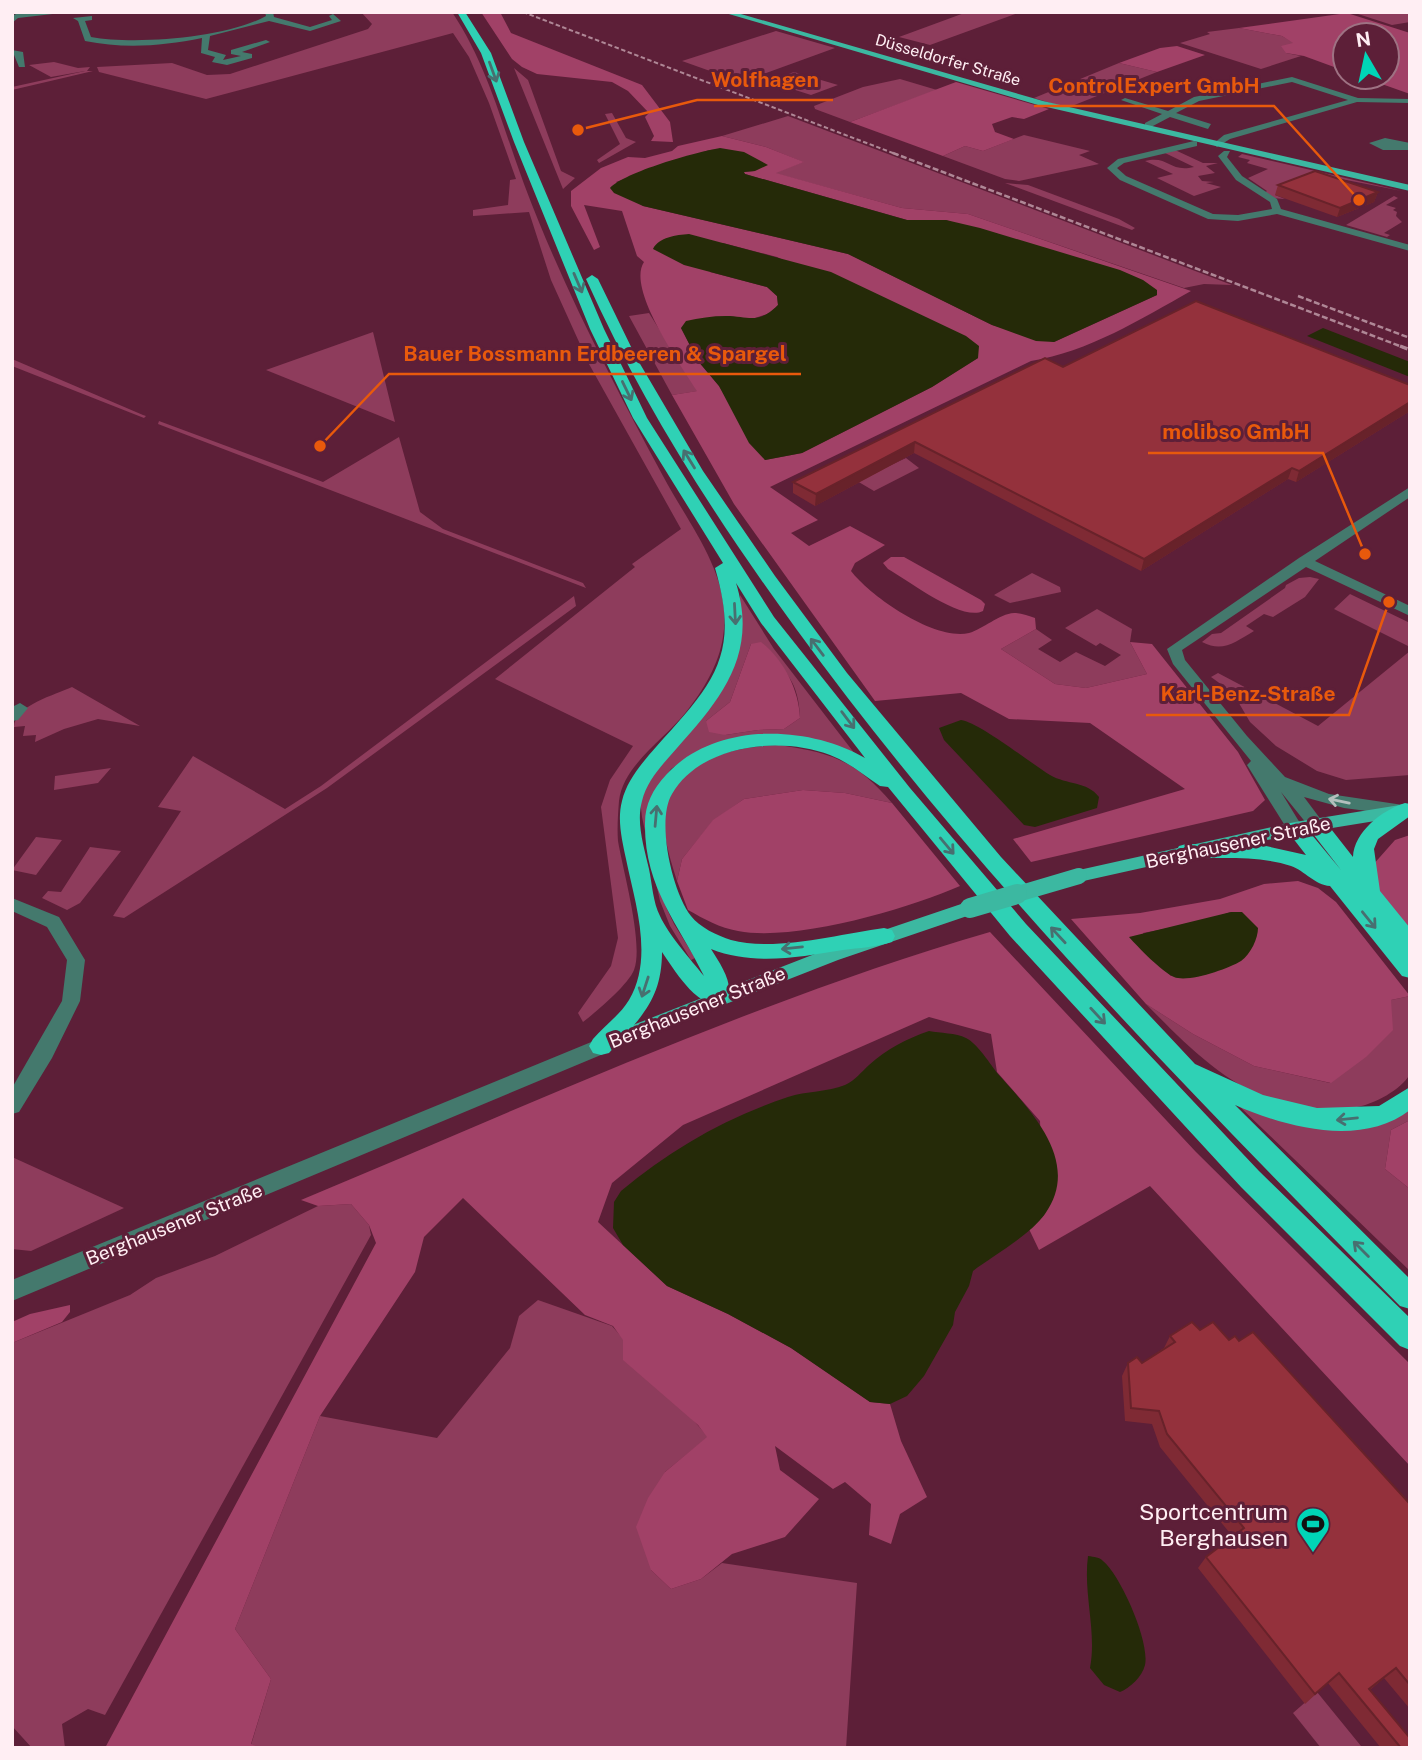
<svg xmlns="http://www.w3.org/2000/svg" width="1422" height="1760" viewBox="0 0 1422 1760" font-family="'Public Sans',sans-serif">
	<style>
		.green { fill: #8e3c5c; fill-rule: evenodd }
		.forest { fill: #a14167; fill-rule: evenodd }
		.water { fill: #252a08 }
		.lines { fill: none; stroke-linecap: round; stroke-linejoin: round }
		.minor { fill: #44796d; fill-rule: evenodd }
		.major { fill: #3cb8a1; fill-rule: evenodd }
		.highway { fill: #2fd1b5; fill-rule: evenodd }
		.rail-far2 { stroke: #af8796; stroke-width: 2; stroke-dasharray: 4.5 2.5; stroke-linecap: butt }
		.rail-far1 { stroke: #af8796; stroke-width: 2.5; stroke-dasharray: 6 2.5; stroke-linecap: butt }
		.rail { stroke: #af8796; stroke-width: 3.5; stroke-dasharray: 8 3.5; stroke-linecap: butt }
		.major-bridge-far1 { stroke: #3cb8a1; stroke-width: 16 }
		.major-bridge { stroke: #3cb8a1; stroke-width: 20 }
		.wall { fill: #7f2a34 }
		.shaded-wall { fill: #68222a }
		.building { fill: #94313c; stroke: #68222a; stroke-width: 2 }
		.oneway { stroke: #486f70 }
		.oneway2 { stroke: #b4bfbd }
		.labels { text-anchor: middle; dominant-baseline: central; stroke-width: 6; stroke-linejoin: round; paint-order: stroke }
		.far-street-label { font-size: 16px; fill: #ffeef3; stroke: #5d1f38 }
		.street-label { font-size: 19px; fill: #ffeef3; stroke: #5d1f38 }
		.near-poi-label { font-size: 23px; fill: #ffeef3; stroke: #5d1f38; text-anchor: end }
		.leader { fill: none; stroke: #e8590c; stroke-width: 2.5 }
		.callout-dot { fill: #e8590c; stroke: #5d1f38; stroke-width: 2.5 }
		.callout-label { font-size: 21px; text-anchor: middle; font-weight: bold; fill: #e8590c; stroke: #5d1f38; stroke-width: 6; stroke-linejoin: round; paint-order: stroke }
	</style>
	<rect width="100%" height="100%" fill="#5d1f38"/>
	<!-- green -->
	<path class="green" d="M361,12H452C488,66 502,125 524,184C562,285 612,381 663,476C690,527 733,576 723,637C719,664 703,691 686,712C665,739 623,765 619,801C618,814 617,829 618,841C623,871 644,944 634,970C628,985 596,1012 583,1022L578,1013L611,966L618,938L601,807L610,780L633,746L495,679L635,567L632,564L681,529L589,364L551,280L529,212L473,216V210L508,205L510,180L516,179L489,103L469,57L453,33L206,99L99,72L97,67L172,63L207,75L230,74L368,29L372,24Z
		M967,12H1021L930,45L899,37Z
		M1410,12V22L1392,25L1355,13Z
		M1239,28L1282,36L1294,43L1286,53L1301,56L1261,69L1180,43L1210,34L1207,32Z
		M776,31L835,48L741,82L682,61Z
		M54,62L78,68L90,67L87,71H93L12,90V87L85,71L51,77L29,65Z
		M1119,63L1157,72L1067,108L1034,98Z
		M514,68L528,80L561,171L575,178L563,189Z
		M794,72L838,85L811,95L767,81Z
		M900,79L937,90L850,122L815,109L814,106L863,87Z
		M612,113L626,138L636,142L599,163L597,160L620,144L605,114Z
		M788,116L1232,285L1204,284L1184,288L968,214L902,208L774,173L803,162L766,147L722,136Z
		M1024,135L1090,151L1079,155L1099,164L1019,181L1005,179L943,156L965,146L983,151Z
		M1175,150L1203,163H1218L1206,166L1215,173L1198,176L1202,181L1214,182L1206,183L1221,187L1194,196L1157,178L1173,174L1145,161C1169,155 1169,173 1194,167L1165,153Z
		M1242,154L1402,191L1321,175L1275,195L1285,199L1272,198L1264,193L1267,191L1248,178L1268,169L1247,163L1250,160L1238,157Z
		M1005,183L1028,185L1119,219L1135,228L1132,230Z
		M1394,196L1398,198L1386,205L1396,208L1393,210L1397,212L1396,216L1402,222L1384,233L1390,235L1387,237L1346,225Z
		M649,313L698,391L672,395L629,316Z
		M373,332L395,422L266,370Z
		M12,359L143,415L146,416L144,418L12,366Z
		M159,421L323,482L399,437L420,512L443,529L583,583L586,588L158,424Z
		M906,458L919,468L874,491L857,481Z
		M1032,573L1060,587L1061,592L1010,603L994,595Z
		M1310,577L1319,579L1305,597L1273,617L1264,614L1246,626L1254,631C1235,642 1223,653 1202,642L1212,634L1221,633L1285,588L1286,585L1299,578Z
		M1350,594L1410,623V647L1334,609Z
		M740,595L774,649L855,754L801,737L687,758L671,769L663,780L664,903L674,924L695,958L691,960L670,926L660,901L642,817L640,800L649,777L700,720L729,678L740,638ZM751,644C782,665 799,678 800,718L784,729L758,730L725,735L706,721L730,702Z
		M574,596L576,606L327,788L124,918L113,916L181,811L158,807L193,756L285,809L321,786Z
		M1097,609L1132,629L1130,642L1147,674L1086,688L1055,684L1001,649L1036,629L1052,640L1038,649L1060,662L1076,652L1105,666L1121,655L1100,643L1096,646L1065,628Z
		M1410,651V775L1346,780L1317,771L1276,746L1250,722L1233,693L1211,677L1218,673L1318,726Z
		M72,687L140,726L98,719L64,729L35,742L36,735L23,736L25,726L14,727C15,705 55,695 72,687Z
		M779,745C833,753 856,761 892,803L845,793L803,790L744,799L713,821L682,859L677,881C670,858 658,824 668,800C686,756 737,747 779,745Z
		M111,768L98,783L54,790L55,776Z
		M36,837L62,840L36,875L12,870Z
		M90,847L121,851L80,903L67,910L42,898L48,891L61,892Z
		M1410,996V1074C1401,1090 1374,1104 1357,1107C1347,1108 1335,1112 1325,1111C1249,1109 1195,1054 1146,1004L1193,1034L1254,1066L1330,1083L1391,1000Z
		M1236,1103L1256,1112L1410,1106V1120L1391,1130L1385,1169L1410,1189V1271Z
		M12,1157L124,1208L31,1251L12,1249Z
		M351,1204L369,1225L371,1235L105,1715L88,1709L62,1724L65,1748H32L12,1726V1343L130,1295L156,1278L215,1256L318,1206Z
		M538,1300L612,1326L708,1437L665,1472L651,1570L671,1589L701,1579L722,1563L857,1583L846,1748H260L251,1745L271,1679L235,1629L320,1416L437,1438L510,1348L519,1316Z
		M1317,1692L1361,1746L1359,1748H1321L1293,1713Z"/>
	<!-- forest -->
	<path class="forest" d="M481,12H500L511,33L642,85L670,122L673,142L651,141L654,136L645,117L649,113L628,91L612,82L537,74L522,67L512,59Z
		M1347,13L1410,33V94L1362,77H1387V35H1345V71L1304,56L1286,53L1281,46L1293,43L1282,36L1239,28Z
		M1177,46L1205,55L1157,72L1119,63L1160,48Z
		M956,82L1049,109L1024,119L1012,117L992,124L995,132L1014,139L983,151L965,146L943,156L850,122Z
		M722,136L766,147L804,162L776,173L902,208L968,214L1191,291C1141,319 1088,352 1031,361L770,487L818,520L791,533L809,546L850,526L885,545L855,563L851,571C871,597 935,641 969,633C983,629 999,614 1014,613C1021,613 1029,616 1035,618L1036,629L1001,649L1055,684L1086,688L1147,674L1130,642L1152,644L1238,752L1265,800L1253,811L1031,862L1013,839L1185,789L1090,723L1009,719L961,693L875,701L734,504L672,395L697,391C681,365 626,289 644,262L637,256L622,211L584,205L600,247L594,250L571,206V191L601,168L628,157L645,158L672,151L678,146ZM709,150L755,171L743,172L745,174L907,220H946L1157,295L1054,342L992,325L848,254L643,206L616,182ZM723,243L777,257L978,358L932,387L802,453L765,460L719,386L698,361L681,328L743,318L749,320L770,313L778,305L777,296L767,287L710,272Z
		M891,557H904L981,600L985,604L983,611C962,622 909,581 888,569L883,563Z
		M761,642C784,660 799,690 800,718L784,729L758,730L725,735L709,732L706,721L730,702L751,644Z
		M803,790L845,793L892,803L960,886C907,909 795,942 738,931C720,928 704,919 688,910L677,881L682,859L713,820L744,799Z
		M1410,835V932L1386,902L1372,879V866L1395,840Z
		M1298,881L1318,888L1336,902L1410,996L1391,1000L1393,1030L1366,1057L1331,1083L1254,1066L1193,1034L1146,1004L1071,919L1140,913L1220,899L1264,884ZM1231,912L1171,976L1156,962L1143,933L1200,922Z
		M990,932L1196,1152L1410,1364V1466L1150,1186L1039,1250L1029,1229L1044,1215L1040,1121L997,1072L991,1034L929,1017L683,1125L612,1183L598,1222L667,1286L728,1314L791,1348L870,1402L890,1404L901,1441L927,1497L900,1514L891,1544L869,1535L871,1504L845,1482L833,1489L775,1446L780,1470L819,1499L785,1537L732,1554L701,1579L671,1589L651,1570L636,1527L648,1498L665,1472L707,1437L698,1425L623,1360V1340L613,1326L585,1315L463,1198L424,1237L415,1272L320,1416L235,1629L271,1679L251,1744L260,1748H105L376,1243L369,1225L351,1204L318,1206L301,1200C529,1105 754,1001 990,932Z
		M1410,1120V1189L1385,1169L1391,1130Z
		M70,1305V1312L62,1322L12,1343V1322L30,1314Z"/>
	<!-- water -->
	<path class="water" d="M720,148L744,152L768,165L755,171L744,172L745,174L907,220H946L980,228L1120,270L1143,280L1157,290V295L1054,342L1036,341L992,325L848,254L643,206L614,193L610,188C625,172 696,152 720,148Z
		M689,234L831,272L966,336L979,346L978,358L932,387L802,453L765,460L749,443L719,386L698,361L681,328L686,321C699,318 712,316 726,316C749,316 758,325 778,305L777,296L767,287L684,265L653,249C659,237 676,235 689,234Z
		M1323,328L1410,362V377L1307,336Z
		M961,720C980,723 1029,762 1050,775C1067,785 1087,781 1099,797L1097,808L1035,827L1024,825L944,740L939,728Z
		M1231,912H1242L1258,928C1258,938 1251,954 1241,961C1228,969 1188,983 1174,977C1161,971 1139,948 1129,937Z
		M929,1031C940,1033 956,1033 966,1038C978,1044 990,1064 998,1074C1031,1111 1082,1162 1045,1214C1029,1236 994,1255 973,1271L969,1286L955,1312L953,1325L924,1376L907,1396L890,1404L870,1402L791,1348L728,1314L667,1286L623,1245L613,1228L614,1202L621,1191C671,1149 726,1118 788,1097C806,1091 828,1092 845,1085C856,1080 861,1072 869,1065C887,1049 906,1039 929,1031Z
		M1088,1556C1094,1557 1100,1557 1103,1561C1121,1576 1150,1642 1145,1665C1142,1677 1130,1688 1120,1692L1104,1685L1090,1668C1097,1631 1083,1594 1088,1556Z"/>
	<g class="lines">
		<!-- minor -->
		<path class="minor" d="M70,12L18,18L12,23V16L16,14Z
			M265,12H273L274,17L310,27L332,20L329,16L333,14L341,21L310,31L269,21L210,36L208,50L226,55L223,60L241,56L231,54V50L266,40L270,42L242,52L252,54V58L227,65L212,62L215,57L201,53L202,38C163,46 124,49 85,41L78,21L73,18L92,16V20L85,21L91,37C135,45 227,38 266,16Z
			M12,50L23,52L25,67H19Z
			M1292,77L1358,98L1410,99V103L1357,102L1230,139L1217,147L1213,144L1224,135L1348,100L1292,82L1199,101L1176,113L1211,124L1208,129L1170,117L1151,127H1145V123L1162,114L1121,100L1125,98L1168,111L1194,97Z
			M1385,138L1410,143V150H1383L1369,143Z
			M1194,141L1197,142V146L1124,163L1117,168L1126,176L1213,214L1238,215L1272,209L1270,202L1236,180L1218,156L1224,151H1230L1227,157L1242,176L1277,199L1281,209L1410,245V251L1277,214L1238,221L1208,219L1120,180L1107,168L1118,159Z
			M1410,487V497L1315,561L1410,606V616L1306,567L1182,650L1185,660L1247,736L1285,777L1329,794L1410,806V814L1405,816L1344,808L1304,797L1325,825L1317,831L1311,829L1281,792L1303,828L1295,834L1289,832L1247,765L1251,761L1173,664L1167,649L1299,558Z
			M20,703L28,708L18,720L12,721V707Z
			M12,898L59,917L85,960L80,1001L52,1058L19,1112L12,1114V1088L62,1001L67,960L47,927L12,911Z
			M601,1038L608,1040L611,1046L608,1052L12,1301V1280Z"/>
		<!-- major -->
		<path class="major" d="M722,12H734L1043,101L1410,185V191L1038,105Z
			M1406,804L1410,805V815L1406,816L1295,834L1079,882L1073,880L1070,876L1073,872L1079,870L1295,822Z
			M970,901L976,903L979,908L976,913L838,960L611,1049L604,1052L597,1049L594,1044L597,1039L825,950Z"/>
		<!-- highway -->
		<path class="highway" d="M457,12H465L491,53L524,142L604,329L647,418L774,617L910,788L1026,924L1259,1171L1410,1318V1350L1400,1346L1241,1187L1010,936L888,787L880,786C864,775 848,762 830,755C780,736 701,744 672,794C656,820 672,892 691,916C699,927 718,936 731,940C775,952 839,934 884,928L892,930L895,936L892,942C876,947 859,948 843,950C799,957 754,966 711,949C721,965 736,986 726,1004C700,1013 675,971 662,952C662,1001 639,1019 609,1053L601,1055L593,1053L589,1046L593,1039C604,1026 620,1015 629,1000C654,958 635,903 626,859C622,840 617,820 622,801C627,780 642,763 656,747C713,684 741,656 715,568L723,563L633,418L590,329L514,142L481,53ZM736,583L761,623L865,758C807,724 714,722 666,775C653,789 645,804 645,823C644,887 678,923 704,976C691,960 668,934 660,916C653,903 652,883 649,869C644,847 636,823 642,801C647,780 663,764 677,748C722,698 758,654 736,583Z
			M592,275L598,279L636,357L703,471L775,576L847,673L1001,857L1195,1064L1263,1095L1317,1108L1379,1106L1410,1087V1110C1361,1148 1285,1127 1235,1105L1410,1279V1309L1400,1306C1188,1090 975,875 797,630C716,519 642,404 586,279Z
			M1405,803L1410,804V816L1378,839L1374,849L1380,891L1410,928V952L1408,951L1410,978L1402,976L1330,886C1315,885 1305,871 1291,866C1258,855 1220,859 1186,858L1179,856L1176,851L1179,846L1186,844L1266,846L1306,855L1285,828L1288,823H1302L1341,870L1310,830L1307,825L1310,820H1324L1353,857C1354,832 1382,810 1405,803Z"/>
		<!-- rail-far2 -->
		<path class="rail-far2" d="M523,12L898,155"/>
		<!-- rail-far1 -->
		<path class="rail-far1" d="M893,153L1405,348
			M1298,296L1410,338"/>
		<!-- rail -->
		<path class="rail" d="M1400,346L1410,350"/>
		<!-- major-bridge-far1 -->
		<path class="major-bridge-far1" d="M1011,896L1079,876"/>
		<!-- major-bridge -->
		<path class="major-bridge" d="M970,908L1017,894"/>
	</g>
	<!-- wall -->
	<path class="wall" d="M1278,185L1378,192L1374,202L1337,217L1275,195Z
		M1063,367L1410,385V411L1296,482L1288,479L1141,571L914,453L815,506L793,493V482Z
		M1200,1330L1229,1340L1410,1504V1709L1384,1678L1370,1690L1410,1748H1381L1328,1683L1305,1704L1198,1568L1206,1557L1233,1537L1160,1447L1152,1424L1125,1421L1122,1376L1128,1363H1142L1164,1348L1170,1336Z"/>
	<!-- shaded-wall -->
	<path class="shaded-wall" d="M1378,192L1374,202L1337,217L1340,208Z
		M1410,402V411L1296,482L1299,471Z
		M915,442L914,453L815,506L816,494Z
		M1292,468L1288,479L1141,571L1144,559Z"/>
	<!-- building -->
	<path class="building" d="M1315,171L1378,192L1340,208L1278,185Z
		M1196,301L1410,385V402L1299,471L1292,468L1144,559L915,442L816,494L793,482L1045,358L1063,367Z
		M1192,1322L1200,1330L1213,1322L1229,1340L1235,1336L1239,1341L1253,1332L1410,1504V1685L1396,1668L1369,1689L1410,1738V1748H1401L1339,1673L1315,1694L1206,1557L1244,1528L1167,1434L1159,1411L1131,1408L1128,1363L1137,1357L1142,1363L1175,1342L1170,1336Z"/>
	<!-- one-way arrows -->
	<defs><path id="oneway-shaft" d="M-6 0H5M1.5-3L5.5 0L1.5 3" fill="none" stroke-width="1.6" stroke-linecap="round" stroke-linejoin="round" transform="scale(1.75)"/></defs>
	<g class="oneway">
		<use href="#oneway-shaft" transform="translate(493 72) rotate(70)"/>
		<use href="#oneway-shaft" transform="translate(578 283) rotate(67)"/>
		<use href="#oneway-shaft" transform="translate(627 391) rotate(64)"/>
		<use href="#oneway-shaft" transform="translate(689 459) rotate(-122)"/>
		<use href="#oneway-shaft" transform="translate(735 614) rotate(87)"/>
		<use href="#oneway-shaft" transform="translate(817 647) rotate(-127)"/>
		<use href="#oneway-shaft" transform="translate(848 720) rotate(53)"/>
		<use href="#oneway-shaft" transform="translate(656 816) rotate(-85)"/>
		<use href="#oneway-shaft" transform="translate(947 846) rotate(50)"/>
		<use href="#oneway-shaft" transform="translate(1369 920) rotate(51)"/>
		<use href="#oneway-shaft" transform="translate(1058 935) rotate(-133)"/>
		<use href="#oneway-shaft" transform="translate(792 948) rotate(174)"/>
		<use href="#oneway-shaft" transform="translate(645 987) rotate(108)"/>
		<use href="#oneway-shaft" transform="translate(1098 1016) rotate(47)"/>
		<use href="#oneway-shaft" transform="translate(1347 1119) rotate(174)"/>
		<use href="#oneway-shaft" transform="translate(1361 1249) rotate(-135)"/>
	</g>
	<use class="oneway2" href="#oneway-shaft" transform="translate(1339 801) rotate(-168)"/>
	<!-- icons -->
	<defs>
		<g id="stadium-pin" transform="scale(1.75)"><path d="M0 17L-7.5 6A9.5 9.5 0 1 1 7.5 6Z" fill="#00d5b7" stroke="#5d1f38"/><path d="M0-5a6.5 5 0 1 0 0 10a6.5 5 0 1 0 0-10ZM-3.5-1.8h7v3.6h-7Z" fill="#111"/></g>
	</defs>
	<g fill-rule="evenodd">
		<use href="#stadium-pin" x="1313" y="1524"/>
	</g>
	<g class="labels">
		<!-- far-street labels -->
		<g class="far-street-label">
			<text transform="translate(948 60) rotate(16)">Düsseldorfer Straße</text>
		</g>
		<!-- street labels -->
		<g class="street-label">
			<text transform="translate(1238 842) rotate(-12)">Berghausener Straße</text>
			<text transform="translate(697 1007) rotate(-22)">Berghausener Straße</text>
			<text transform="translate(174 1224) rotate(-22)">Berghausener Straße</text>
		</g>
		<!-- near-poi labels -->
		<g class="near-poi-label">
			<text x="1288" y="1511">Sportcentrum<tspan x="1288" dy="26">Berghausen</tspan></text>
		</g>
	</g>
	<!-- callouts -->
	<path class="leader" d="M578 130L697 100H833M1359 200L1274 106H1034M320 446L389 374H801M1365 554L1323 453H1148M1389 602L1349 715H1146"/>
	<g class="callout-dot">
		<circle cx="578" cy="130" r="7"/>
		<circle cx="1359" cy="200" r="7"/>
		<circle cx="320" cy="446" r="7"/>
		<circle cx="1365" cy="554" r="7"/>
		<circle cx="1389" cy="602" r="7"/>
	</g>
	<g class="callout-label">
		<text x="765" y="87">Wolfhagen</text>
		<text x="1154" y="93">ControlExpert GmbH</text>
		<text x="595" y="361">Bauer Bossmann Erdbeeren &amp; Spargel</text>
		<text x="1236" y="439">molibso GmbH</text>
		<text x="1248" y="701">Karl-Benz-Straße</text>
	</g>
	<!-- border -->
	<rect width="1422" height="1760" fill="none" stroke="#ffeef3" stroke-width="28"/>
	<!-- north arrow -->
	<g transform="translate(1366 56) rotate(351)"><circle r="33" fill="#5d1f38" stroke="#9e7283" stroke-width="2"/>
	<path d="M0-5L12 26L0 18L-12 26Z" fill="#00d5b7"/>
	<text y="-10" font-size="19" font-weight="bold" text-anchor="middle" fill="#ffeef3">N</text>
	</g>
</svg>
